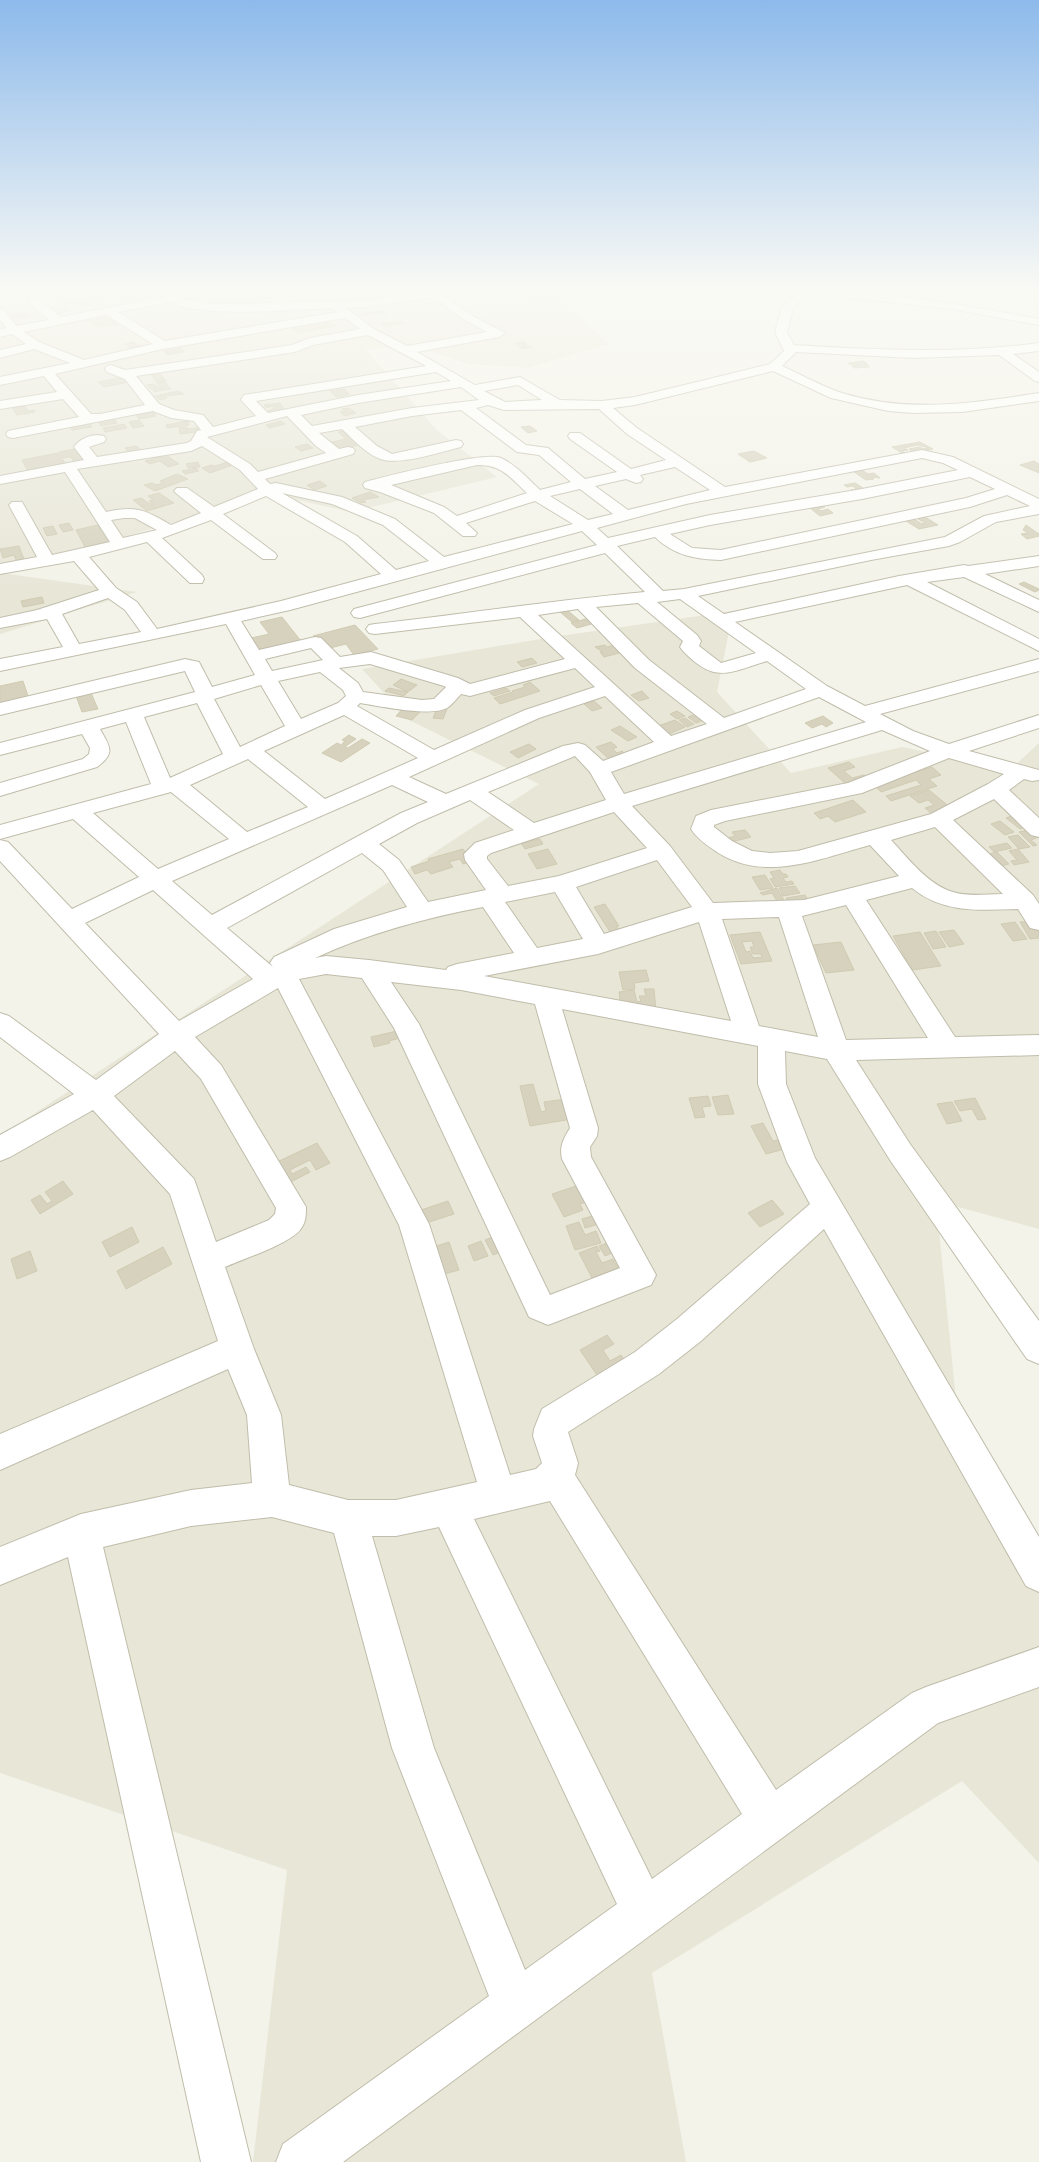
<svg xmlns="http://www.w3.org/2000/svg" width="1039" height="2162" viewBox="0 0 1039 2162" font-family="Signika,sans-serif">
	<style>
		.residential { fill: #e8e6d7 }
		.building { fill: #d6d2be; stroke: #d0cbb1; fill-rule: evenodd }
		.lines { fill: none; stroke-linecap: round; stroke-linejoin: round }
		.street-casing { stroke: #c0bdab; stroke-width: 2 }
		.street { fill: #fff; fill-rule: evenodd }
	</style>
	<rect width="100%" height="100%" fill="#f4f3e9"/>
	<!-- residential -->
	<path class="residential" d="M0,290H700L560,300L609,344L527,368L469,364L418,347L365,349L437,430L497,477L351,512L270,494L1,573L137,592L0,634Z
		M733,611L717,692L791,773L902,747L1011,769L1039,743V1229L936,1201L957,1410L1039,1536V1863L962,1781L652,1973L686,2162H253L287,1870L0,1773V1136L539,784L409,720L362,669L546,638Z"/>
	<!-- building -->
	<path class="building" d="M553,295L558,298L537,301L531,298Z
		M93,296L101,301L91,303L89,302L79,304H89L80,306L77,304L64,306L61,304L88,299L76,300L73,299Z
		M70,297L74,301L61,303L57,299Z
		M64,307L70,311L58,313L52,308Z
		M380,310L387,314L381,315L377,313L362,316L359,314Z
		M26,312L31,316L10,319L7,315Z
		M107,317L112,319L92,323L85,319Z
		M113,319L122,324L100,327L93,324Z
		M328,320L336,326L298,333L290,327L316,323L322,325L326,324L319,322Z
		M400,321L404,323L385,327L382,324Z
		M133,342L138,346L143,345L146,346L132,349L125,344Z
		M524,342L527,344L523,345L525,346L532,347L522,349L515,343Z
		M181,348L184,352L167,355L164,351Z
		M864,361L870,367L854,368L852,366L862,365H851L848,363Z
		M160,374L166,381L157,382L151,375Z
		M125,377L130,382L103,387L98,382Z
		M165,382L171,389L163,390L157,383Z
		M154,384L162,390L155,392L147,385Z
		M344,389L349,394L340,397H336L330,391Z
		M178,391L184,394L165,396L167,398L160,400L155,396Z
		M23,403L28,411L34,410L35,412L17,415L11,405Z
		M280,403L285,411L270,413L268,411L275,408L272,406L266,408L264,405Z
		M349,408L356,413L345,416L340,412L345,411L342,409Z
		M152,410L156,416L139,419L135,413Z
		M113,417L117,423L101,426L99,423L108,422L107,420L98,422L97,420Z
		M139,420L144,426L133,428L129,422Z
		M188,421L189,425L183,426L167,428L166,425Z
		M281,421L285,424L269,428L266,425Z
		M90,423L92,427L72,430L70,427Z
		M124,424L127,428L105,432L103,428Z
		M530,426L537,431L528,433L521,427Z
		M187,427L188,429L203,427L205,431L180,434L179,428Z
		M350,430L367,443L340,449L332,442L346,439L338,432Z
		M920,442L933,449L905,455L892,447ZM918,445L929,448L923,449L920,447L909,449L913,452L905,453L902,451L908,450L904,448Z
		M307,444L313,448L301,451L295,447Z
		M136,446L141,450L129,453L125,448Z
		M80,448L88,459L74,462L71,457L63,458L59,452Z
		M754,451L767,458L750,462L738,454Z
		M58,453L65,463L28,471L22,460Z
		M166,455L179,464L168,467L160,461L150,464L145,461Z
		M231,461L236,464L210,473L202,468L211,465L215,466Z
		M1034,461L1039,464V473L1020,465Z
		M198,462L200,467L188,468L186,464Z
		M196,468L199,471L185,474L182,471Z
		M862,470L868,474L874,473L880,478L872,477L874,479L866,480L854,472Z
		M177,474L188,479L155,491L144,485L152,483L157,485L163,483L160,481Z
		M320,481L327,486L314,490L307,485Z
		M855,483L866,490L855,493L851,490L856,489L853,486L847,487L844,485Z
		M370,492L379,497L362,500L366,502L361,503L352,498Z
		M159,493L174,503L147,511L133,500L141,498L150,504H153L149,501L153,500L148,496Z
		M823,506L825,507L818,509L821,511L828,509L833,513L820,516L810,508Z
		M925,517L938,525L919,529L906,521L914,519L922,524L925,523L918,519Z
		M69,523L73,530L63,532L59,525Z
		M98,525L108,542L85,547L76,530Z
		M1026,525L1039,534V536L1027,539L1021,534L1028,533L1023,530Z
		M53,526L57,534L47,536L43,528Z
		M19,546L24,559L16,560L14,555L3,558L0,549Z
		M1024,582L1039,589V590L1035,592L1019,584Z
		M42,597L44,603L23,607L21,601Z
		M567,610L579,620L572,622L560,612Z
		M282,617L301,641L256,652L247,639L269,634L260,622Z
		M589,618L595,623L577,628L571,623Z
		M355,625L378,649L354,655L346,644L326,649L313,636Z
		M605,645L607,647L615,645L623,652L604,657L600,652H603L595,647Z
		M532,658L537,663L522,667L517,662Z
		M401,679L417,685L408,692L393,685Z
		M23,681L29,699L0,706V686Z
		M530,682L540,691L500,704L494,698L513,692L512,691L525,687L523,685Z
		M389,688L408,692L404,696L385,691Z
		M506,688L510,691L494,696L490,693Z
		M642,691L649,698L639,701L631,695Z
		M91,693L98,709L82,712L76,696Z
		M594,701L602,708L592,711L584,704Z
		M404,707L421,711L412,720L396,716Z
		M437,708L447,709L443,719L433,718Z
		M677,711L685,716L677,719L670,714Z
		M696,714L704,720L696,723L688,717Z
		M823,716L833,723L826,727L822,724L812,728L805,723Z
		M685,718L694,724L687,727L679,720Z
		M675,720L685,727L669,734L658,726Z
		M620,726L637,737L628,741L611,730Z
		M349,735L356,739L346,746L342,744L345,741L342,740Z
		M362,739L370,743L341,762L322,753L337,743L348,748Z
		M611,742L617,747L613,749L617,753L622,751L629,757L613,763L596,747Z
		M529,744L536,749L518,758L510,752Z
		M849,762L855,767L844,771L852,778L864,775L868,778L847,785L828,768Z
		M932,767L941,775L929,779L937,786L891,801L886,796L921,785L916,780L881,792L874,785Z
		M929,790L951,808L932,814L925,808L934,805L928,800L919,803L910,796Z
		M853,800L866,812L835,822L828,816L820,819L814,813Z
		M1014,815L1028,826L1020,829L1006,818Z
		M1000,821L1014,832L1005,835L991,824Z
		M1031,829L1039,837L1031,840L1037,845L1033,846L1019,832Z
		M745,830L751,837L731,842L728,838L735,836L732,832Z
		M1018,835L1030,847L1019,849L1008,837Z
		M540,839L543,844L525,849L521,843Z
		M1007,843L1012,848L994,852L989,847Z
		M463,849L473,861L463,864L460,859L449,862L453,867L431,874L427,870L415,874L411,867L429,861L428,859Z
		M548,849L557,864L537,869L528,854Z
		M1018,849L1029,862L1014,865L1011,861L1017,860L1009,851Z
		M997,852L1009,864L1000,866L989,854Z
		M780,870L783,874H786L788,877L783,878L786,882L792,881L794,884L775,887L770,879L774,878L770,872Z
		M765,875L773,888L760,890L752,877Z
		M795,886L800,893L783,896L779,888Z
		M777,888L788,907L768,903L777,901L772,893L763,895L760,893Z
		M805,895L810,903L792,907L786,898Z
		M605,904L619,926H616L619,930L610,932L594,907Z
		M1034,921L1039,929V938L1030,939L1020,922Z
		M1015,922L1027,939L1013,941L1001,924Z
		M954,930L964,944L949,947L939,932Z
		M936,931L946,947L933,949L924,933Z
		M760,932L772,961L741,964L730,935ZM752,941L754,947H750L753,954H761L762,957L753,958L750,951L746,952L742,942Z
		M920,932L941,966L912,970L893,936Z
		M841,942L854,970L826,973L813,945Z
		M646,970L649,981L634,983L635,989L623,990L619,972Z
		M644,989H654L656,1011L621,1007L619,992L634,990L637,1002L641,1001L639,996H646Z
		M397,1031L400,1038L389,1041L390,1043L374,1047L371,1037Z
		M533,1084L541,1112L546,1111L544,1102L566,1099L572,1119L530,1126L520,1086Z
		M728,1095L734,1114L718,1115L712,1097Z
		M708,1096L711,1106L702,1107L705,1117L695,1118L689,1098Z
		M975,1098L986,1119L978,1120L972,1109L960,1111L954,1101Z
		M952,1102L962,1121L947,1124L937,1104Z
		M763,1123L773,1141L787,1138L792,1147L766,1154L751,1126Z
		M317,1143L330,1163L316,1170L310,1160L290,1170L292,1174L306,1167L310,1172L287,1184L275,1163Z
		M63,1181L73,1194L40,1214L31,1200L40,1195L47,1204L52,1201L45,1192Z
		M582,1184L591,1201L580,1204L583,1210L564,1217L552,1194Z
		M772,1200L784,1214L760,1227L748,1213Z
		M448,1201L454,1214L426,1223L421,1210Z
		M599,1214L603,1223L585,1228L582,1219Z
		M579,1222L585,1235L596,1231L601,1243L575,1250L566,1226Z
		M608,1223L620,1268L612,1253L605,1256L599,1246L607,1243L598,1227Z
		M132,1227L139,1242L110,1257L102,1242Z
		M502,1233L510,1248L493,1255L485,1240Z
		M481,1241L488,1256L474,1261L468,1246Z
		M449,1242L459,1270L437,1276L427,1249Z
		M597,1246L600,1251L596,1252L602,1263L613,1259L618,1268L592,1278L579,1253Z
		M163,1247L172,1264L126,1289L117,1271Z
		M30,1251L37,1271L17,1279L11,1259Z
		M607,1335L614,1344L603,1350L610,1361L621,1355L630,1368L603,1384L580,1350Z"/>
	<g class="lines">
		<!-- street casing -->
		<g class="street-casing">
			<path id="street" d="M440,290H501L496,293L444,296L471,315L505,333L499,337L417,352L475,385L520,377L560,400L602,401L635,397L770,364L784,351L775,332L782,308L798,290C879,290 959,304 1039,319V325L951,309L806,293L793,309L787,332L794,345C876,350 957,354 1039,343V351L1013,354L1039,372V382L1035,381L999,355L914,358L796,352L782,366C802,375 821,386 842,393C907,413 972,404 1039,393V401L962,412L913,413L888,411L831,398L773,371L635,405L613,408L637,428L725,487L922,450L953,457L1039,499V514L996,522L960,542L949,546L871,560L698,596L724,614L899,576L964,565L968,566L1039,556V566L985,574L1039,600V612L964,577L927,582L1039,639V651L907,585L735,622L827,686L865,706L1039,659V671L880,714L913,731L949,744L1039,715V728L969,751L1039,770V780L1032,781L1024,779L1009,790L1039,818V837L1031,835L994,799L953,820L1033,895L1039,904V930L1030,928L1018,909C980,910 944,914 912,888L866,900L955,1037L1039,1035V1055L856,1060L910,1144L1039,1321V1364L1027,1359L890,1160L827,1059L785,1051L786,1084L815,1158L1039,1537V1592L1026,1586L824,1229L701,1341L659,1374L568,1432L578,1463L575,1475L776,1790L912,1693L926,1687L1039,1647V1687L938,1723L343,2162H276L283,2144L489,1996L392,1748L334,1533L272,1517L191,1526L103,1547L251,2162H201L68,1557L0,1585V1547L81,1514L191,1490L252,1483L247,1415L228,1369L0,1470V1434L218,1341L170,1194L93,1110L10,1157L0,1161V1135L74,1094L0,1037V1013L9,1016L96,1080L159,1034L0,861V840L8,842L72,909L139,877L73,819L0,839V825L151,784L126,722L100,729C110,747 116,753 97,767L0,796V783L83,759L89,754L90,748L82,734L0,755V743L195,692L185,671L0,715V703L185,659L199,662L212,687L255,675L226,624L0,671V659L63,647L47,619L0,628V618L37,610L99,590L74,561L0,574V564L37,557L9,505L12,502H22L52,555L110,542L65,472L0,484V476L84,460L74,447C80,438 93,433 104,436L106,439L104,442L89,447L97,457L187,443L191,441L197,431L201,430L194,421L171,418L153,411L13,438L8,437L6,434L8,431L79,417L63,399L0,409V401L57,392L44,376L0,385V377L70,363L34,349L0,358V350L26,344L12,334L0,337V329L7,328L0,320V309L4,310L17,326L49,320L29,302L28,300L33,297L37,298L61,317L188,292L193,295L192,297L183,299L211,304L366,301ZM433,297L463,319L487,332L407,346L374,329L346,308L366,307ZM170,302C201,318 295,310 332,308L338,312L165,341L118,312ZM106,315L153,344L84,360L39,342L24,332ZM345,318L360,329L310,338L292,345L125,370L111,365L107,366L105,369L107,372L125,379L145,405L100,414H91L55,374L163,349ZM368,335L426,366L244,395L241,400L256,416L213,427L203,415L174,410L159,404L136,376L295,352L313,345ZM436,372L451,381L358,395L268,413L256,401ZM518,385L542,400L505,402L484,391ZM461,387L479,400L412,408L312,426L301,415L358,403ZM488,405L504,410L599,409L627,434L666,460L631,469L580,433H570L568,436L570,439L617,472L585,479L548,448L526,445L476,408ZM461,410L517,452L539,455L571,482L540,490C528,479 516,465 501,458C485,451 387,476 365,482L363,485L365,488L380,492L434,513L463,536H475L477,533L466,523L535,501L573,524L444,557L395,519L342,497L276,483L270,484L265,479L353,454L355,451L353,448L348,447L339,449L319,433L342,429C353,439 364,452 378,458C397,467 440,452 461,447L463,444L461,441L456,440L392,454L377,446L355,427L412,416ZM287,416L316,446L326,453L258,472L250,464L207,437ZM202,446L240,470L258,489L214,507L187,488H177L174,491L177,494L201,513L171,525C146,510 135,505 106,512L77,469L191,451ZM922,458L943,463L958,470L862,489L710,515L608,538L597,528L686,504ZM477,465C503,465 509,477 527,493L457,516L444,507L391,485ZM675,467L710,490L628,510L595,486L626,479L636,483L641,482L643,479L640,475ZM970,477L995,489L966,498L721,550L692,548L670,534L710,525L862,499ZM580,489L613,514L588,520L550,496ZM282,493L332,504L383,525L429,561L396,570L357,536ZM1007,495L1030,506L984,516L945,537L684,589L663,591L617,546L655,537C675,556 695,559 721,560L970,507ZM266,496L345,542L381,574L281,601L157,629L137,602L116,588L89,557L147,542L190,583H202L204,579L202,575L162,538L211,520L263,559H275L277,556L275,553L223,514ZM124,518H135L157,530L123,538L111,520ZM582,531L597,545L354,609L351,613L354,617L360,618L605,553L645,592C555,600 465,614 375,624L369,625L366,629L369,633L375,634L520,617L565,659L470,684L458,678L371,652L340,657L321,638L315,637L259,650L241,621L290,610ZM108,598L125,610L141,632L79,644L62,614ZM680,599L756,653L721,663L699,646L701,641L697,635L657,602ZM638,603L683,641L680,647L683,651C715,684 728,673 767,661L806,689L724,718L649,660L596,607ZM578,609L635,668L707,724L671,736L538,615ZM311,648L323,660L272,671L265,659ZM370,664L444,686L446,687L434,699L422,700L363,692L358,683L339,668ZM575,668L595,687L525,710L434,750L357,706L360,703C379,706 431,717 447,708C452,705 457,698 461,694L470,696ZM320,672L343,690L346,696L338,703L301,719L278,681ZM261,685L285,726L240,747L214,699ZM605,696L654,742L603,761L585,745L578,743L563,746L446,794L409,777L539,718ZM819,697L866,722L624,794L611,772ZM197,703L223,754L170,778L144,717ZM344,715L418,758L325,799L264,751ZM882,730L930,751L848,783L711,810L696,816L691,829C697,838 705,844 714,850C762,884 819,859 870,845L899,876L804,900L713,903L670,846L632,806ZM575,756L590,772L606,800L534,823L488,792ZM949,758L1004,774L988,784L931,814L798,851L770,853L752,851L732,841L714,827V825L725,821L862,793ZM248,759L308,807L247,832L190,785ZM392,785L428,802L401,813L212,915L172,881ZM171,792L229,839L158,869L93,813ZM470,800L514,830L475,843L464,854L465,860L486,890L428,902L399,860L379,844L417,823ZM614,812L647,848L559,876L508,886L487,859V856L491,853ZM935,827L1003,894C987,894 968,897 953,892C928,885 908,858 891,840ZM362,853L383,870L407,907L334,929L274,957L270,963L273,967L227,928ZM657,860L692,907L604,934L576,887ZM153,890L253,979L179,1021L85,923ZM555,892L583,939L537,948L505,902ZM846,905L928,1038L846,1040L802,916ZM483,907L514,953L457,964L448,967L446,970L369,960L326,956L315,958C369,933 425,918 483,907ZM779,917L818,1037L759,1026L722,919ZM699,922L731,1021L484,976L598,954ZM326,974L362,978L394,1028L529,1317L548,1325L651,1285L656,1275L591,1157L590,1147L597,1136L598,1128L562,1009L758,1046V1084L787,1162L810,1204L677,1319L635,1352L542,1409L534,1429L533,1436L542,1463L536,1469L510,1475L429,1224L299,979ZM391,982L461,990L535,1004L570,1128C564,1138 559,1146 562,1159L620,1268L550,1295L419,1024ZM278,988L399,1225L477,1482L396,1500H348L289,1485L281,1415L254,1349L225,1267C243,1259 289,1244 300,1230C306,1223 306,1215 306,1207L221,1065L195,1037ZM175,1051L201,1079L276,1208L275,1214L269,1220L216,1242L194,1179L114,1096ZM550,1501L742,1814L652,1879L474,1519ZM439,1527L617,1904L525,1970L434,1748L372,1536H396Z"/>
		</g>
		<!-- street -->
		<use href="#street" class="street"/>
	</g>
	<!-- sky -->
	<linearGradient id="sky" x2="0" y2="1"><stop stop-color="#8dbaeb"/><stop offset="0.49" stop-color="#fafaf5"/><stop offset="1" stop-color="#fafaf5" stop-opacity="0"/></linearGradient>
	<rect width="1039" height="592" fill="url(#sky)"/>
</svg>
